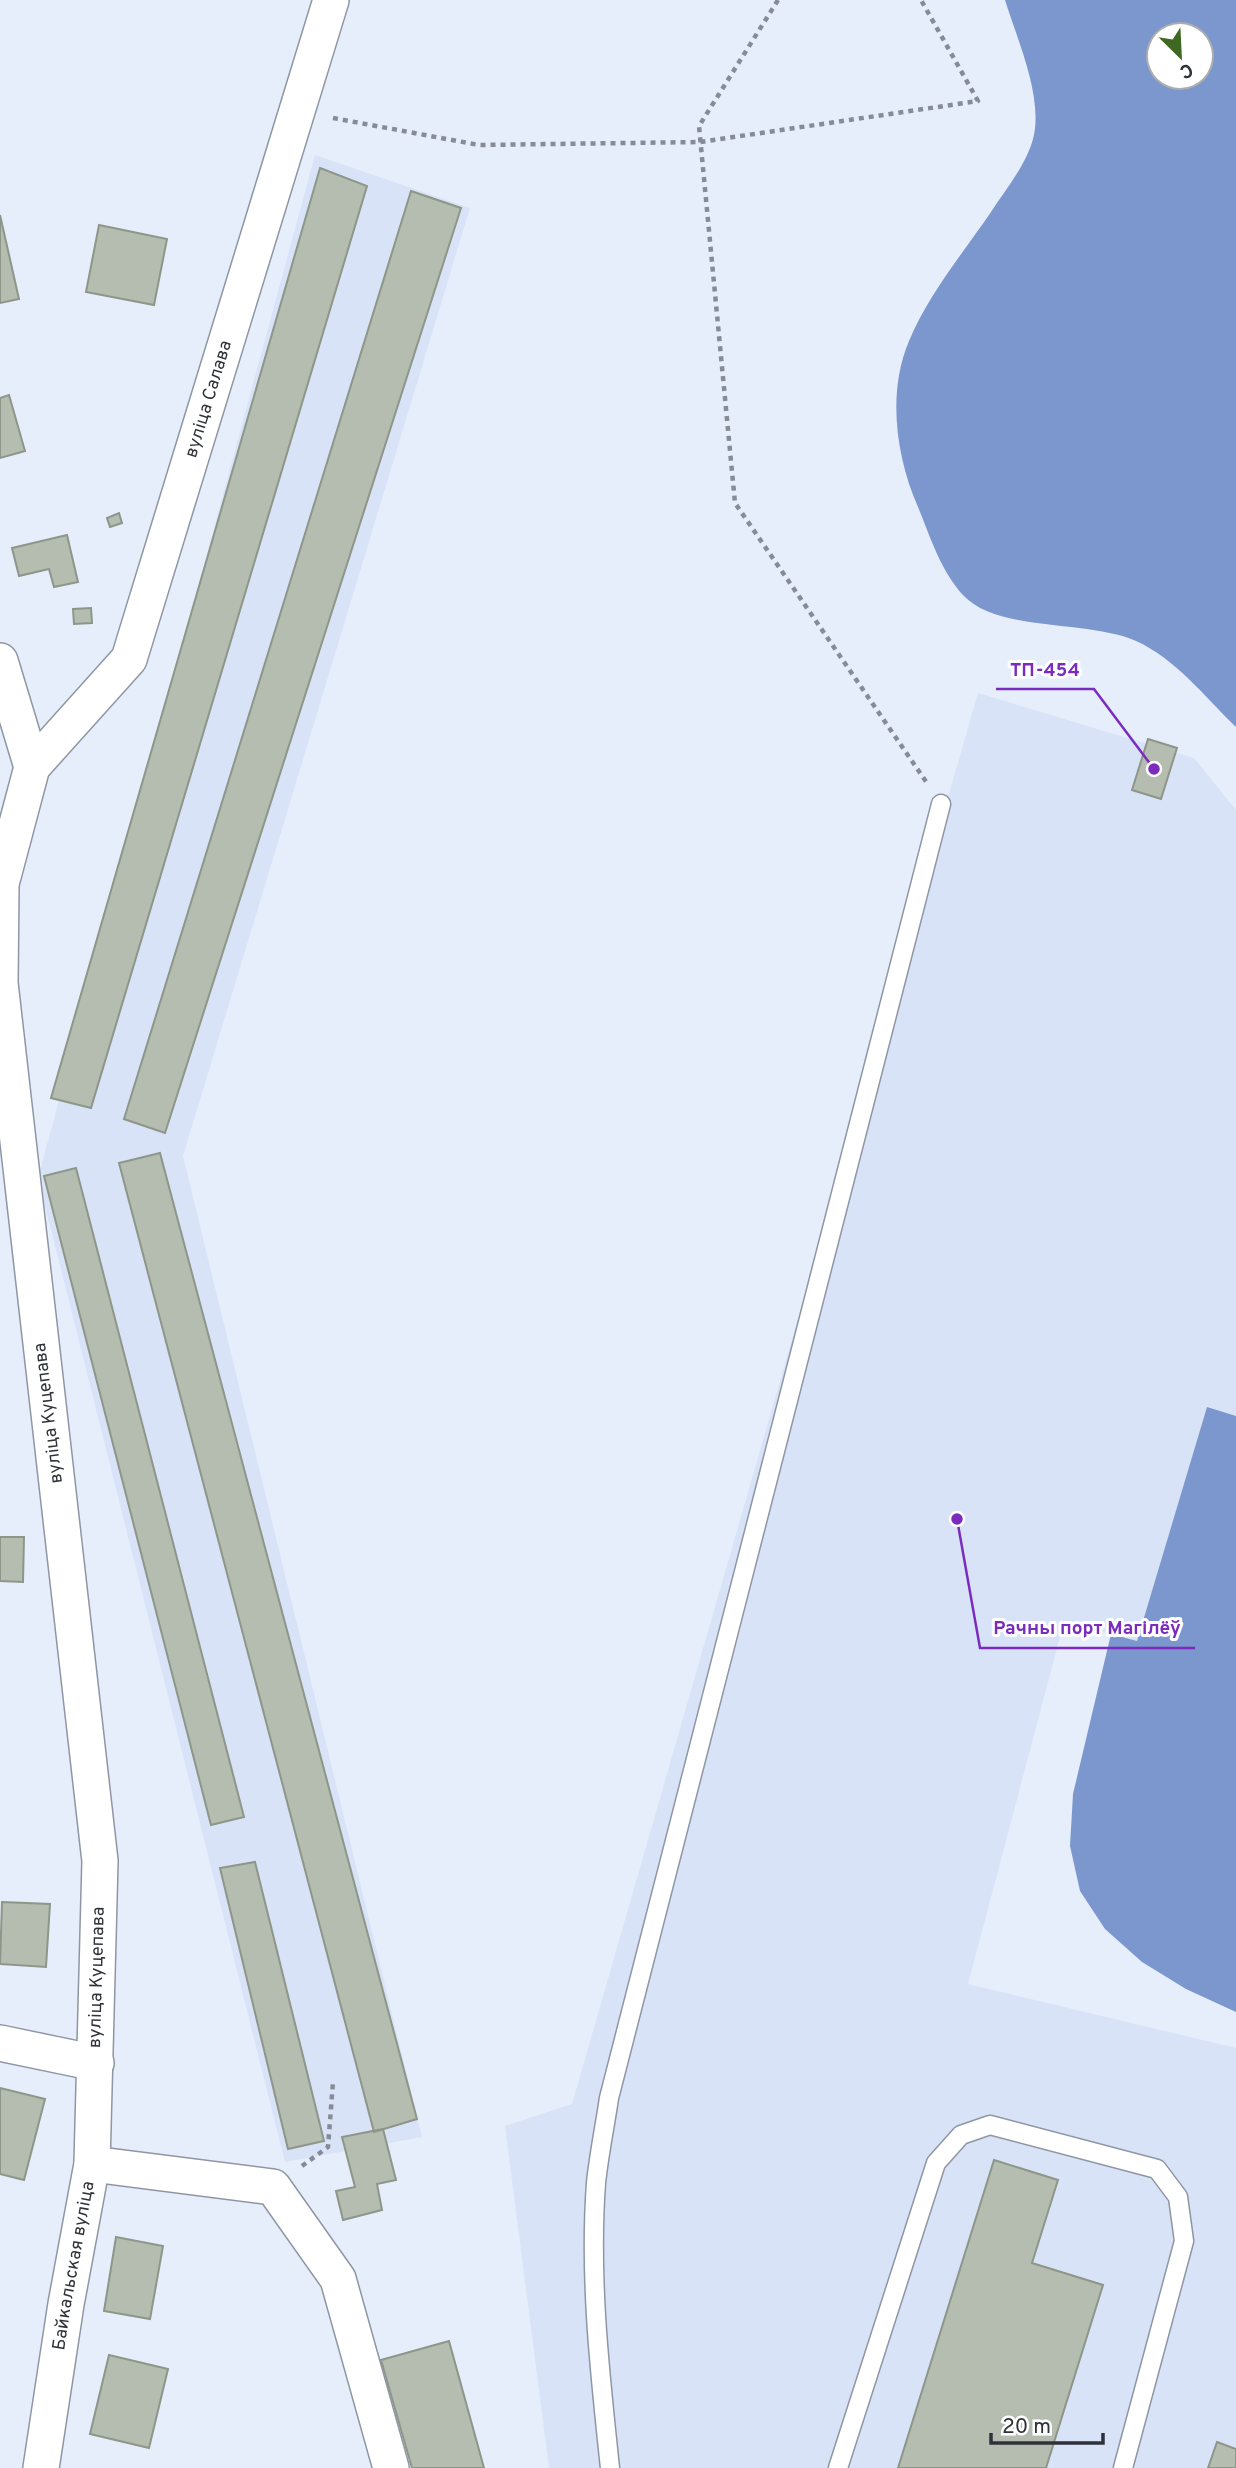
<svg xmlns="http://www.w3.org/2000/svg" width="1236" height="2468" viewBox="0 0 1236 2468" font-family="Overpass,sans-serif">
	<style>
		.built { fill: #d8e3f8 }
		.water { fill: #7b97cd; fill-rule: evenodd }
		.building { fill: #b4bdb0; stroke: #8d9689; stroke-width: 2 }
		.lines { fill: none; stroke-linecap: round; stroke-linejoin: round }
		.service-casing { stroke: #8f96a3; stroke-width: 21 }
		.minor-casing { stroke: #8f96a3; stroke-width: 38 }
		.path { stroke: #868b95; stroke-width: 4.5; stroke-dasharray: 5 5; stroke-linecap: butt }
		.service { stroke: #fff; stroke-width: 18 }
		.minor { stroke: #fff; stroke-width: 35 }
		.labels { text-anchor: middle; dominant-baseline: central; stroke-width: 6; stroke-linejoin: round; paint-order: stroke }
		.street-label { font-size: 18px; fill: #2f3238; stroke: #fff }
		.leader { fill: none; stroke: #7b2cbf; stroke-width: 2.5 }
		.callout-dot { fill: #7b2cbf; stroke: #fff; stroke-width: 2.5 }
		.callout-label { font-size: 19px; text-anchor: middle; font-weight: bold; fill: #7b2cbf; stroke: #fff; stroke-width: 6; stroke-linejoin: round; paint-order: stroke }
	</style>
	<rect width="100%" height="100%" fill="#e6eefc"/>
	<!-- built -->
	<path class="built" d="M315,155L470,208L183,1156L422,2137L285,2162L38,1178Z
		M978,693L1194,758L1236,810V1416L1207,1408L1137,1641L1064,1622L968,1984L1236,2048V2468H549L505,2126L572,2104Z"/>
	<!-- water -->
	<path class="water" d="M1005,0H1236V727C1205,697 1176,659 1136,641C1088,620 998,632 964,596C941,572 930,536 918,507C896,457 887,393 909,341C928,295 963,253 991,212C1006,189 1026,165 1033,139C1044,98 1017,39 1005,0ZM1201,35V77H1159V35Z
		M1207,1407L1236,1416V2012L1186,1989L1142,1962L1105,1929L1080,1891L1070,1846L1073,1794L1111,1634L1137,1641Z"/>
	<!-- building -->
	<path class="building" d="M320,168L367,186L91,1108L51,1098Z
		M411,191L461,208L165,1133L124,1119Z
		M0,215L19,299L0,303Z
		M99,225L167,239L154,305L86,292Z
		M9,395L25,451L0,458V398Z
		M119,513L122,523L110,527L107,518Z
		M67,535L78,582L54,587L49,569L19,576L12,548Z
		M91,608L92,623L74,624L73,609Z
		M1148,739L1177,748L1161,799L1132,790Z
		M160,1153L417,2119L374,2132L119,1163Z
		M76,1168L244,1817L211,1825L44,1176Z
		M0,1537H24L23,1582L0,1581Z
		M255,1862L324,2141L288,2149L220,1868Z
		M2,1902L50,1904L46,1967L0,1964Z
		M0,2088L45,2099L24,2180L0,2174Z
		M383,2129L396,2180L377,2184L382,2210L343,2220L336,2191L355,2187L342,2137Z
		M994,2160L1058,2180L1032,2263L1103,2285L1046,2468H898Z
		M116,2237L163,2246L150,2319L104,2311Z
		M449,2341L484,2468H412L381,2360Z
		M109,2355L168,2369L149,2448L90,2434Z
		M1217,2442L1236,2449V2468H1208Z"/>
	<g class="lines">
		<!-- service casing -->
		<g class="service-casing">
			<path id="service" d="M610,2468C600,2374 589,2278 596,2183C599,2154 605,2126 609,2098L941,804
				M838,2468L936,2163L961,2135L990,2125L1157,2169L1178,2197L1184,2241L1123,2468"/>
		</g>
		<!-- minor casing -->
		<g class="minor-casing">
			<g id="minor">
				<path d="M0,661L32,767"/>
				<path d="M0,2043L96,2063"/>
				<path d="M92,2164L273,2187L338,2279L391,2468"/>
				<path id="s1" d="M41,2468L66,2304L92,2164L100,1861L0,983L1,884L32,767L129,659L331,0"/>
			</g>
		</g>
		<!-- path -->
		<path class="path" d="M778,0L699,126L735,503L927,783
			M333,118L479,145L700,142L978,101L921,0
			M302,2166L328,2147L333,2082"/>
		<!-- service -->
		<use href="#service" class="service"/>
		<!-- minor -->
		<use href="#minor" class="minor"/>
	</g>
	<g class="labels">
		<!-- street labels -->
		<g class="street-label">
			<text stroke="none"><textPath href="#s1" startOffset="2132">вуліца Салава</textPath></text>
			<text transform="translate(49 1413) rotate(-97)">вуліца Куцепава</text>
			<text stroke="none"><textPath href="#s1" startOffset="495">вуліца Куцепава</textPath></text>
			<text stroke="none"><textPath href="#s1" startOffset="205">Байкальская вуліца</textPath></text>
		</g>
	</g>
	<!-- callouts -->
	<path class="leader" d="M1154 769L1094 689H996M957 1519L980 1648H1195"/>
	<g class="callout-dot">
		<circle cx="1154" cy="769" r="7"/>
		<circle cx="957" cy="1519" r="7"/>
	</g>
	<g class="callout-label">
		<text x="1045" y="676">ТП-454</text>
		<text x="1087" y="1634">Рачны порт Магілёў</text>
	</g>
	<!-- north arrow -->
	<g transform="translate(1180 56) rotate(156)"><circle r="33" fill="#ffffff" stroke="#acadaf" stroke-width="2"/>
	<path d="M0-5L12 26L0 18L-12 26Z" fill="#3f6823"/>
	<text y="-10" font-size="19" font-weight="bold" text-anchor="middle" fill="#2f3238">С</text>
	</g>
	<!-- scale -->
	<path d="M991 2433v10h112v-10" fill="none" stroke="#2f3238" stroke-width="3.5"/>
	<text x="1002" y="2433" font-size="21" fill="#2f3238" stroke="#ffffff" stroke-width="5" paint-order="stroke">20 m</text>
</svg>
